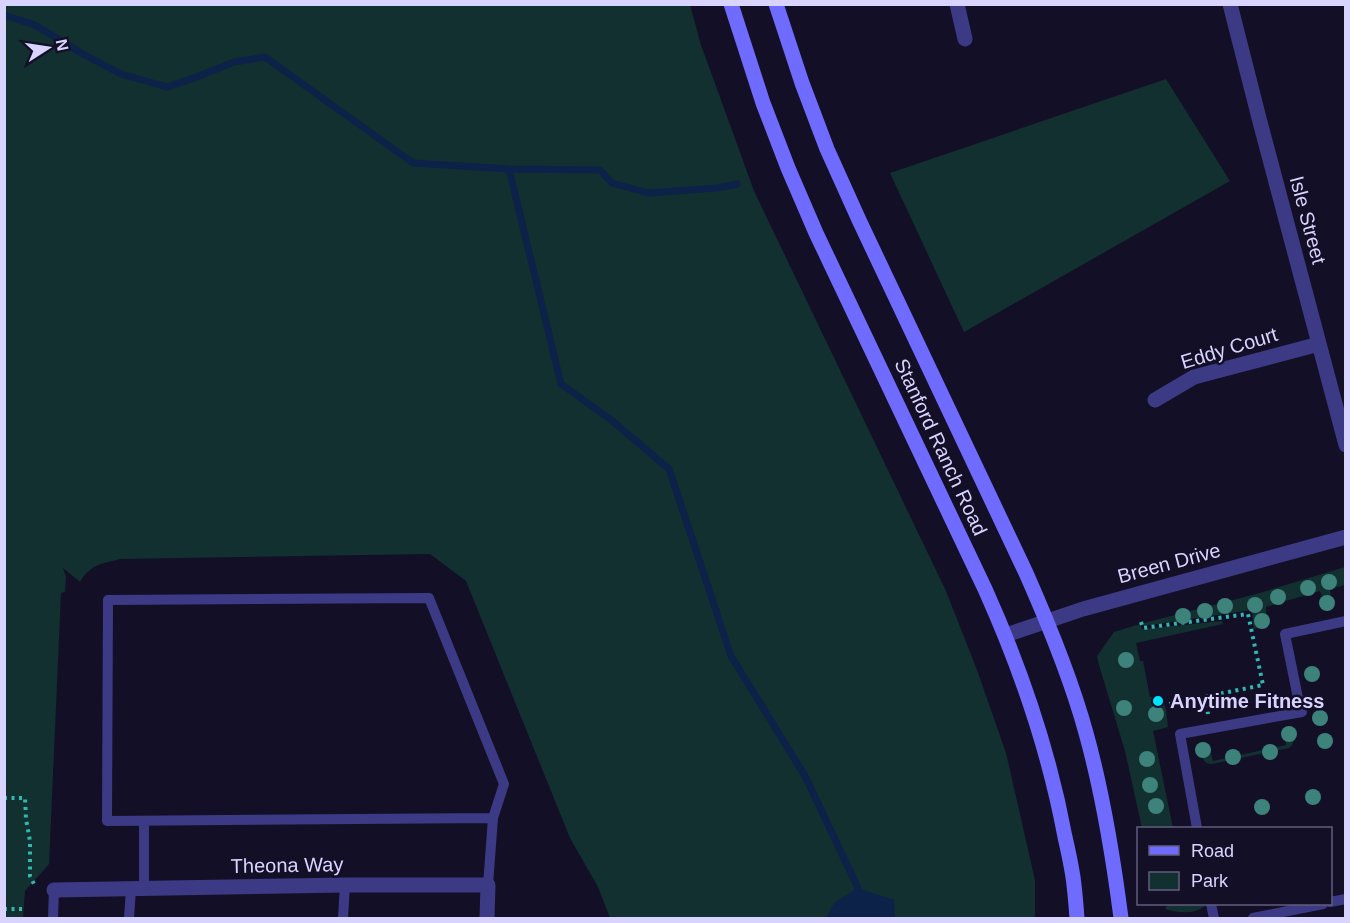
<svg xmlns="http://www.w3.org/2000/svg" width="1350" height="923" viewBox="0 0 1350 923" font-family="Helvetica,sans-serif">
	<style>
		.green { fill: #12302f }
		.water { fill: #0c2248 }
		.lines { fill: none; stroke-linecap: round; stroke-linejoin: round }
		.stream { stroke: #0c2248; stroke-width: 7 }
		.path { stroke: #2fb8b0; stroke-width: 4; stroke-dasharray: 3 4.5; stroke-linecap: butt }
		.service { stroke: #3d3a85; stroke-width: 10 }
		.minor { stroke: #3d3a85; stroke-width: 15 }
		.tertiary { stroke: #3d3a85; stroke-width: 15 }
		.secondary { stroke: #6f6bff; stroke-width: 15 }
		.tree { fill: #3d827b }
		.poi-dot { fill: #00e5ff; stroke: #130f26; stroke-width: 2 }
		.labels { text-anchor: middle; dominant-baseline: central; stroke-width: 5; stroke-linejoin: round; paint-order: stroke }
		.street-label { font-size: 20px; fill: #d9d4ff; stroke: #130f26 }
		.poi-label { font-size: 20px; font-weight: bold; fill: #d9d4ff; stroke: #130f26; text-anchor: start }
	</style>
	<rect width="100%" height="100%" fill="#130f26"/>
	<!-- green -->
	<path class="green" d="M5,5H690L701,45L754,191L946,591L977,670L1006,753L1035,880V918H610L598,887L570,838L466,581L430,554L120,559C101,564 91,564 80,582L63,568L66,577L65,592L61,593L49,864L25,891L23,918H5Z
		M1166,79L1230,181L964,332L890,173Z
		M1345,567V585L1330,589L1332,606L1330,609L1326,607L1320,591L1266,607L1267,626L1254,629L1252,621L1253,620L1252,610L1144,626V623L1256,594Z
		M1222,621L1223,624L1136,643L1140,661H1143L1150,697L1161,696L1166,709L1168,727L1153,731L1173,828H1142L1125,751L1099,665L1097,656L1114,632L1140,624L1142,629Z
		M1288,727L1292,728C1294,736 1296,743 1289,748L1212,764C1203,765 1199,753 1202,746L1205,744L1209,745L1213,761L1286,745L1284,732L1285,729Z
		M1168,904H1206V905C1195,915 1177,913 1165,909Z"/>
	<!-- water -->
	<path class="water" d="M858,888L894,900L895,918H826L834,903Z"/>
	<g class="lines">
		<!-- stream -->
		<path class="stream" d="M4,15L35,25L81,53L121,74L167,87L197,77L234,62L265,57L413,163L509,169L561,384L610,419L669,469L731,656L805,776L858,888
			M509,169L600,170L612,183L648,193L717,188L737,184"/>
		<!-- path -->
		<path class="path" d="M1141,622L1143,628L1248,614L1263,685L1169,704
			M1205,697L1208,714
			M4,798H25L26,819L30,841V876L34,884
			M4,909H26"/>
		<!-- service -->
		<path class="service" d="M1298,698L1285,634L1346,621
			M144,821V889
			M1197,828L1180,734L1302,712
			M488,885L493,818L504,784L429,598L108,600L107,821L493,818
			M1330,902L1346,899
			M1211,904L1214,918
			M53,918L54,890
			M129,918L131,889
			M343,918L345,885
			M1253,918L1323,904"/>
		<!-- minor -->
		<path class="minor" d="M957,4L965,39
			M1230,4L1260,122L1346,445
			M1155,400L1194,377L1319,344
			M54,890L345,885H488L487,918"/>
		<!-- tertiary -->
		<path class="tertiary" d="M1006,635L1083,609L1346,537"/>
		<!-- secondary -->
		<path class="secondary" d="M731,4L763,103L788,168L816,233L985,589C1021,669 1049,751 1065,837C1068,850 1071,864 1073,877C1075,891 1076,905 1077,918
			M776,4L802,83L827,149L859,220L1026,573C1049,625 1071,678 1086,733C1103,794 1113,856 1121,918"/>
	</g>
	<!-- trees -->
	<g class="tree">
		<circle cx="1329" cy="582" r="8"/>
		<circle cx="1308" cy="588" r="8"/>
		<circle cx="1278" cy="597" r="8"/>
		<circle cx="1327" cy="603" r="8"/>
		<circle cx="1255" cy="605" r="8"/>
		<circle cx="1225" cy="606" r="8"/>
		<circle cx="1205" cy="611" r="8"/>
		<circle cx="1183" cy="616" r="8"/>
		<circle cx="1262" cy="621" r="8"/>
		<circle cx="1126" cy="660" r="8"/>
		<circle cx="1312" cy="674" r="8"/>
		<circle cx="1124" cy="708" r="8"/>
		<circle cx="1156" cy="714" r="8"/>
		<circle cx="1320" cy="718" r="8"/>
		<circle cx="1289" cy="734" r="8"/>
		<circle cx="1325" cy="741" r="8"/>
		<circle cx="1203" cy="750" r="8"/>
		<circle cx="1270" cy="752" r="8"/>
		<circle cx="1233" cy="757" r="8"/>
		<circle cx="1147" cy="759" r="8"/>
		<circle cx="1150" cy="785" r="8"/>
		<circle cx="1313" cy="797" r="8"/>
		<circle cx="1156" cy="806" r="8"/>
		<circle cx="1262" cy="807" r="8"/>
	</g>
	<!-- markers -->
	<circle class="poi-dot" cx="1158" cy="701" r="6"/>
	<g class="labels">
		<!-- street labels -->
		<g class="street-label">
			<text transform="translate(1308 220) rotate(75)">Isle Street</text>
			<text transform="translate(1229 348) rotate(-17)">Eddy Court</text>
			<text transform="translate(941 447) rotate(65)">Stanford Ranch Road</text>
			<text transform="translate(1169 563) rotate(-15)">Breen Drive</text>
			<text transform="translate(287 865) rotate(-1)">Theona Way</text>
		</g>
		<!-- poi labels -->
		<g class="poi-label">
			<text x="1170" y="701">Anytime Fitness</text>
		</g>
	</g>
	<!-- border -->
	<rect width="1350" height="923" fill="none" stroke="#d9d4ff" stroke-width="12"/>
	<!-- legend -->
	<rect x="1137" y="827" width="195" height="78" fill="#130f26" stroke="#625e7d" stroke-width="1.5"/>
	<rect x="1149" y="846" width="30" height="9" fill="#6f6bff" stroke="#625e7d" stroke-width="1.5"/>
	<text x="1191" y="857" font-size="18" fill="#d9d4ff">Road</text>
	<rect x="1149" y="872" width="30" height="18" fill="#12302f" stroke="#625e7d" stroke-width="1.5"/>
	<text x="1191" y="887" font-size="18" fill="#d9d4ff">Park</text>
	<!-- north arrow -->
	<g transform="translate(48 48) rotate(78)" stroke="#130f26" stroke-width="4.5" paint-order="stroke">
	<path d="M0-4.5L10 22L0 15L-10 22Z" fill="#d9d4ff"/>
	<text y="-9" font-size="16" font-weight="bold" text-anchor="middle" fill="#d9d4ff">N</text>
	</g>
</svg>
